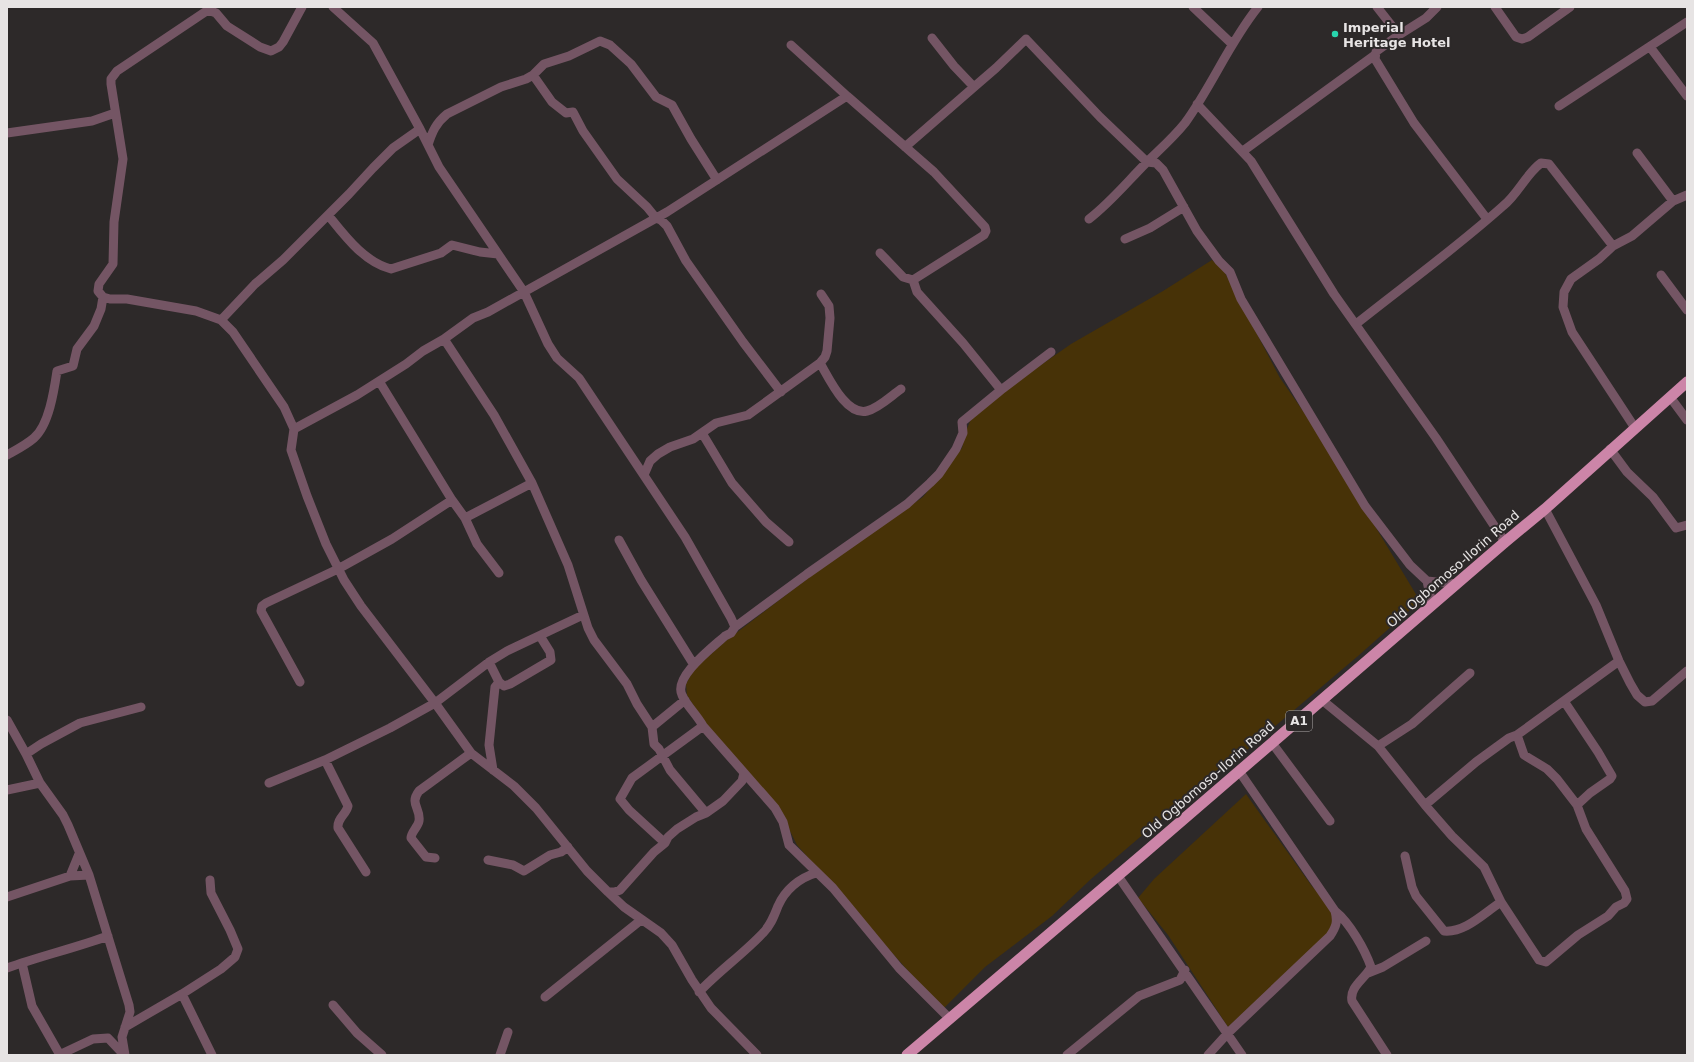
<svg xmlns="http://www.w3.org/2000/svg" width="1694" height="1062" viewBox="0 0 1694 1062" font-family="'DejaVu Sans',sans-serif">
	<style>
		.green { fill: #473207 }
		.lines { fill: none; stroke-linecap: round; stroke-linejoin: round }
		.minor { stroke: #745564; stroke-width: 9 }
		.trunk { stroke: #cc85a8; stroke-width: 11 }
		.poi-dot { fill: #28d5ad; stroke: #2d2929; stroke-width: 1.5 }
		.labels { text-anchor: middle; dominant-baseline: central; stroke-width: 4; stroke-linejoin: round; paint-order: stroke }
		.shield { fill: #2d2929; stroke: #afacac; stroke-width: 1 }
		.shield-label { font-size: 12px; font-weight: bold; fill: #e7e4e4 }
		.poi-label { font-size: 13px; font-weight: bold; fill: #e7e4e4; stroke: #2d2929; text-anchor: start }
		.street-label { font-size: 13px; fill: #e7e4e4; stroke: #2d2929 }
	</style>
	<rect width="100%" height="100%" fill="#2d2929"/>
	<!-- green -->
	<path class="green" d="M1212,260L1224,271L1280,378L1303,411L1340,468L1420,601L1358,656L1202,788L1153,826L1091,879L1052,916L985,967L944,1008L921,985L875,934L797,845L779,809L707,727L687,695L686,684L694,669L727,640L828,563L923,497L962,448L966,431L972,417L1011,386L1071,344L1163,291Z
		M1246,794L1311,885L1329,906L1333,916L1332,927L1324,938L1228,1027L1168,935L1138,898L1154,879Z"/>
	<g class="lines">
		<!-- minor -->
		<path class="minor" d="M302,7L283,42L279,47L271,51L260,47L227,26L216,13L208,10L117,71L111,79V84L123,159L114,222L113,264L99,284L98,291L103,297L110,299H127L196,311L221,320L233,332L284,407L294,429L291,450L307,496L326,544L344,580L361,606L435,703L471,753L514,786L536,808L587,871L608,892L624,907L661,933L672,945L692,980L711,1008L757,1055
			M333,7L373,43L420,129L439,167L524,292L548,344L557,358L579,378L685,537L731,618L735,627L731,633L725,636C713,647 673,677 682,695C686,705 697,715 703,726L775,808L783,822L789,845L833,888L899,968L950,1019
			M1193,7L1232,44
			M1377,7L1399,35
			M1437,7L1426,18L1399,35L1378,50L1376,52L1375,59L1414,123L1487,219
			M1495,7L1516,37L1522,39L1528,37L1570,7
			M932,38L954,66L974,87L996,68L1026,39L1100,117L1147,162L1156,163L1163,170L1197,231L1219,261L1230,272L1241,299L1365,506L1410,565L1427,581L1432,604
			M791,45L847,96
			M1650,47L1687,96
			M533,75L552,102L566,113L573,112L583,131L617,179L647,207L656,218L661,220L667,226L686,261L743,342L781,392
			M1197,104L1251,161L1334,294L1436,438L1505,542
			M1559,106L1687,22
			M7,133L92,121L115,113
			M428,145C432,132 436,123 447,114L501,87L526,79L533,75L544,64L569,56L600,41L610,45L631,64L656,97L672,105L691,139L717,180
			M905,147L974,87
			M1243,151L1375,55
			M1637,153L1673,201
			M328,215C345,236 364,262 391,269L441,253L452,245L480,252L498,254
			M1089,219C1111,202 1127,182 1146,163C1159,150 1173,138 1185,123C1212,86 1229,43 1258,7
			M1125,239L1150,228L1184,207
			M1661,275L1687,310
			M913,280L917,292L963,343L1001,390
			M221,320L255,284L283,260L349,194L373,168L393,148L420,129
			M1356,324C1405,285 1456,248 1503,206C1518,194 1526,174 1541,163L1549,164L1613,246
			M444,339L494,415L532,483L568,565L588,628L594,640L627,684L637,704L652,727L654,744L659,749L670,770L706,813
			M820,363C829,378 846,416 867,411C879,408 891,396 901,389
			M379,381L452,500
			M1670,397L1687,420
			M1635,428L1572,332L1563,307L1564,292L1571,279L1599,259L1613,246L1632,236L1673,201L1687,195
			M294,429L357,395L406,364L423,351L444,339L473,318L488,312L667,212L847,96L934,172L985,227L986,231L984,235L913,280L903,277L880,253
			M702,433L732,483L766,522L789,542
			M1610,449L1627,472L1653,497L1676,528L1687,525
			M7,455C16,450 26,445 34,438C49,425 54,391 57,371L73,366L77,349L94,326L101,309L103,297
			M644,475L650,461L658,454L670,447L693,439L716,423L748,415L820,363L825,357L827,351L830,318L829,306L821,294
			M1545,509L1596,605L1619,661L1630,683L1637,695L1645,702L1652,701L1687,671
			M465,518L477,544L499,573
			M619,540L641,580L694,665
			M1427,581L1456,584
			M735,627L807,574L907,504L930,483L939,474L956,449L963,433L962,422L1001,390L1051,352
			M489,662L499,682L504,686L510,684L551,660L550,652L540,636
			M300,682L261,611L262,606L266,603L338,569L392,539L452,500L465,518L532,483
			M1322,700L1378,746L1425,805L1452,836L1484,867L1501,902L1539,960L1546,962L1578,935L1608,916L1616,907L1624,903L1627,899L1625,891L1586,829L1577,805L1590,793L1610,779L1612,776L1598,752L1564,701
			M7,720L26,754L40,783L63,815L68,825L89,875L129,1005L130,1012L122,1037L125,1055
			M652,727L685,700
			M1517,735L1524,755L1547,769L1557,779L1577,805
			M1272,743L1330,821
			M1378,746L1412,724L1470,673
			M26,754L41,744L80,723L141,707
			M325,760L348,806C346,815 337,818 338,828L366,872
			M493,770L489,745L495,687L499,682
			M1239,771L1335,911C1350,923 1365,950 1371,967C1365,979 1349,987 1352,1001L1387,1055
			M269,783L325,760L390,728L435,703L489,662L507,651L583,615
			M7,790L40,783
			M1425,805L1476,762L1509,738L1517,735L1619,661
			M665,843L629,810L620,799L632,778L703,726
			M1405,856L1412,887L1416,896L1444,931C1465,933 1484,913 1501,902
			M435,858L426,857L411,838C411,832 418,827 419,821C421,808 409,804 419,791L471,753
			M488,860L513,865L524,871L550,855L561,852L568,847
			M70,876L79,854
			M1118,876L1242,1055
			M608,892H615L620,890L654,852L665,843L668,837L677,829L696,817L706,813L723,801L742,781L744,773
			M7,897L70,876L89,875
			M22,963L32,1006L60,1055
			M7,968C41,956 75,948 108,936
			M1368,973L1383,967L1426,941
			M699,992C719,971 743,954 763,933C771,925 774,916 778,906C785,890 799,878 816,873
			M182,994L212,1055
			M545,997L641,920
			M333,1005L357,1033L382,1055
			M125,1027L182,994L221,969L235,957L238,949L230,930L211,893L210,880
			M59,1055L93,1039L108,1038L124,1055
			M500,1055L508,1032
			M1067,1055L1139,996L1180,980L1185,970
			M1208,1055L1228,1033L1330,936C1336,927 1338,922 1335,911"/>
		<!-- trunk -->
		<path class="trunk" d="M907,1055L1142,855L1505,542L1545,509L1687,382"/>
	</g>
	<!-- markers -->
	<circle class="poi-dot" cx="1335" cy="34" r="4"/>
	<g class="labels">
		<!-- shield labels -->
		<rect class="shield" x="1286" y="711" width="26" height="20" rx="3"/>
		<g class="shield-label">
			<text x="1299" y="721">A1</text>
		</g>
		<!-- poi labels -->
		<g class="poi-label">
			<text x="1343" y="27">Imperial<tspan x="1343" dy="15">Heritage Hotel</tspan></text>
		</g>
		<!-- street labels -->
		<g class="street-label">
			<text transform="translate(1453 569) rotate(-41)">Old Ogbomoso-Ilorin Road</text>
			<text transform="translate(1208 780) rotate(-41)">Old Ogbomoso-Ilorin Road</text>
		</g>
	</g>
	<!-- border -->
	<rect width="1694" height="1062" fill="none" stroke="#e7e4e4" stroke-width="16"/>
</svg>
